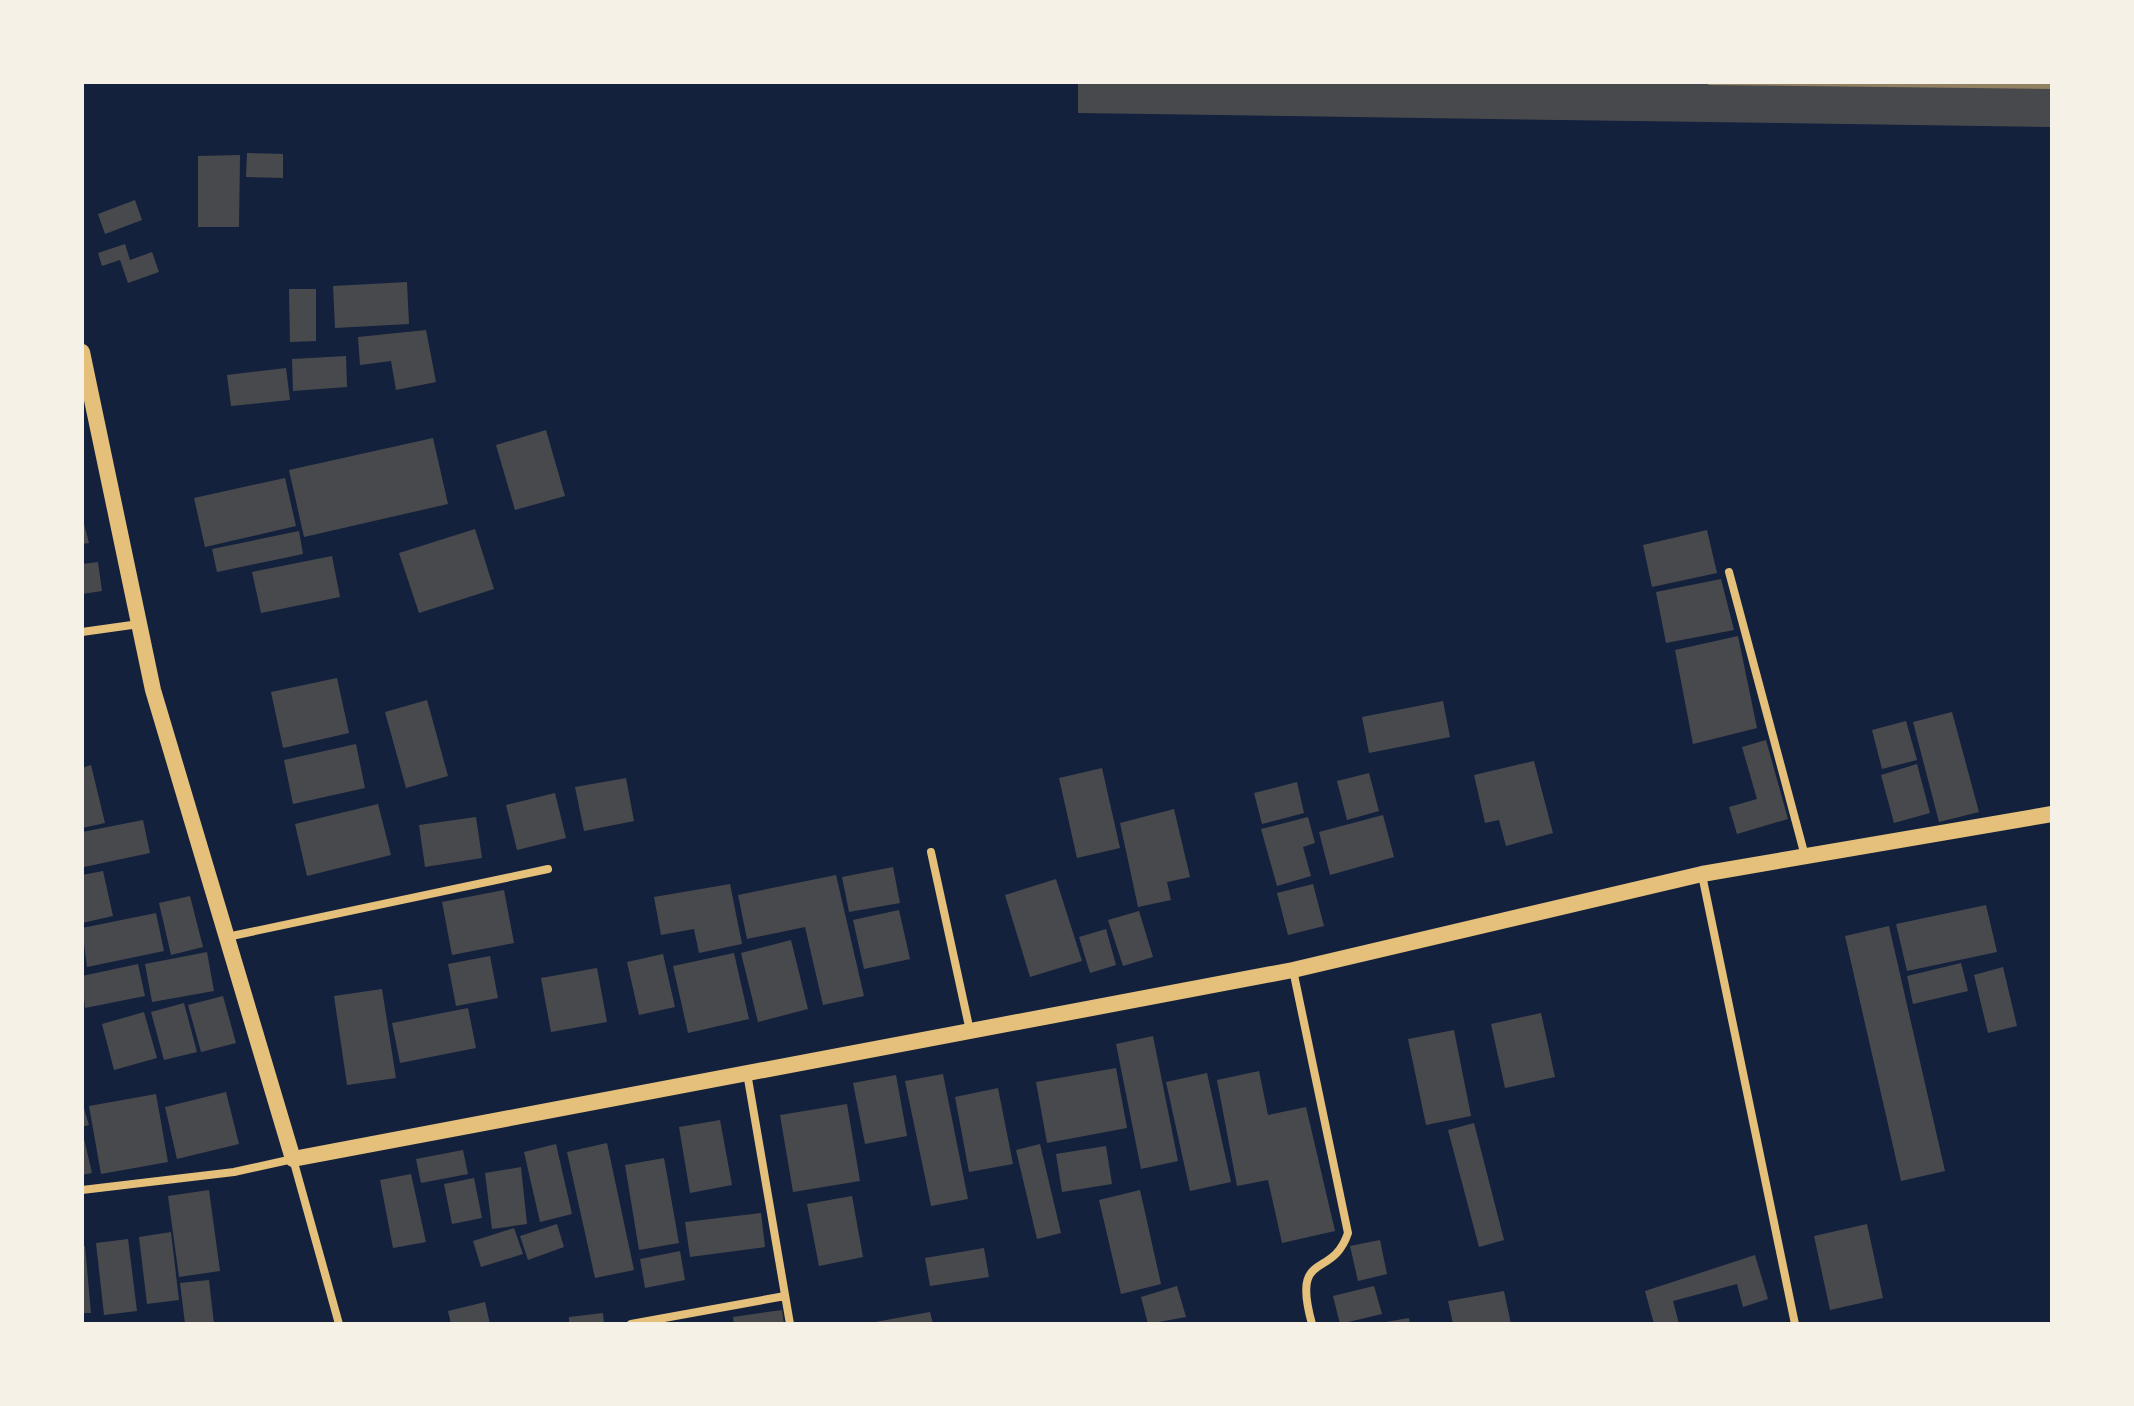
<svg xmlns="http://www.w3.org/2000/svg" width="2134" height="1406" viewBox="0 0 2134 1406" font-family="'Open Sans',sans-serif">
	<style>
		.building { fill: #48494c }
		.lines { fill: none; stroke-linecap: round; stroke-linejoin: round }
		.minor { stroke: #e5c07b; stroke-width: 8 }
		.secondary { stroke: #e5c07b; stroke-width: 16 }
		.rail { stroke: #918062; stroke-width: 6 }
	</style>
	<rect width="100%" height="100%" fill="#14213d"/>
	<!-- building -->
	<path class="building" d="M1078,82H2052V127L1078,113Z
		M247,153L283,154V178L246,177Z
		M240,155L239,227H198V156Z
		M135,200L142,220L105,234L98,214Z
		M125,244L130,260L152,252L159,272L128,283L120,260L102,266L98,253Z
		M407,282L409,324L335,328L333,286Z
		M289,289H316V341L290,342Z
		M426,330L436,382L396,390L391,361L360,365L358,337Z
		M346,356L347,387L293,391L292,359Z
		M286,368L290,400L231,406L227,375Z
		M546,430L565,496L515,510L496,445Z
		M433,438L448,504L304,537L289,470Z
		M285,478L296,526L205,547L194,498Z
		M82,516L89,543L82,544Z
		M475,529L494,589L419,613L399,553Z
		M1707,530L1717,573L1652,587L1643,545Z
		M299,531L303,554L217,572L212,549Z
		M332,556L340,597L261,613L252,572Z
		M98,562L102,591L82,594V564Z
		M1721,579L1734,630L1666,643L1656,592Z
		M1738,636L1757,728L1693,744L1675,650Z
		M337,678L349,733L283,748L271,692Z
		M427,700L448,776L406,788L385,712Z
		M1443,701L1450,737L1369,753L1362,717Z
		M1952,712L1979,812L1939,822L1913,722Z
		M1906,721L1917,760L1882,769L1872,730Z
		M1766,740L1788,819L1737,834L1729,807L1757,799L1742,747Z
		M356,744L365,788L293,804L284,760Z
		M1534,761L1553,833L1506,846L1499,820L1485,823L1474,775Z
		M1917,764L1930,813L1894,823L1881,775Z
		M91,765L105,823L82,828V768Z
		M1102,768L1120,848L1077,858L1059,778Z
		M1369,773L1379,811L1347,820L1337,781Z
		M626,778L634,821L584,831L575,787Z
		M1297,782L1304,813L1262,824L1254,793Z
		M555,793L566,838L517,850L506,805Z
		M378,804L391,855L307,876L295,824Z
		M1174,809L1190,877L1167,882L1171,900L1138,907L1120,823Z
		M1383,815L1394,857L1330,875L1319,832Z
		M476,817L482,858L425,867L419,825Z
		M1308,817L1315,843L1303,847L1311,876L1277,886L1261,829Z
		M143,820L150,853L84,867L82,832Z
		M893,867L900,903L849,912L842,877Z
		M103,871L113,916L82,923V875Z
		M836,875L864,996L823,1005L805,927L747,939L738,895Z
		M1056,879L1082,961L1030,977L1005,895Z
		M730,884L742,944L699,953L694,929L661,935L654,897Z
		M1313,884L1324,926L1288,935L1277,893Z
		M504,890L514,943L452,955L442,902Z
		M190,896L203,947L171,955L159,903Z
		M1986,905L1997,952L1907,971L1896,924Z
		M899,910L910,959L864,969L853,920Z
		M1139,911L1153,957L1123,966L1108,920Z
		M156,913L164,951L87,967L82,928Z
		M1889,926L1945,1171L1901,1181L1845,936Z
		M1106,929L1116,965L1090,973L1079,937Z
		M791,940L808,1009L758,1022L741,953Z
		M207,952L214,991L152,1002L145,964Z
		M734,953L749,1019L688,1033L673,966Z
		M663,954L675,1007L639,1015L627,962Z
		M490,956L498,998L456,1006L448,964Z
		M1961,963L1968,991L1913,1004L1907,976Z
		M138,964L145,996L85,1008L82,976Z
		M2003,967L2017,1026L1988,1033L1974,975Z
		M597,968L607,1022L551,1032L541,978Z
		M382,989L396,1078L347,1085L334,996Z
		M223,996L236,1043L201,1052L188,1005Z
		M184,1003L197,1052L164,1060L151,1012Z
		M468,1008L476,1048L400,1063L392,1023Z
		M144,1012L157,1058L114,1070L102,1024Z
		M1541,1013L1555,1077L1505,1088L1491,1024Z
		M1454,1030L1471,1116L1426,1125L1408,1039Z
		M1153,1036L1178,1161L1141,1169L1116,1044Z
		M1116,1068L1127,1128L1047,1143L1036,1082Z
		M1259,1071L1268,1115L1306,1107L1335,1231L1282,1243L1268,1180L1237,1186L1217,1080Z
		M1207,1073L1231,1182L1190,1191L1166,1082Z
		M943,1074L968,1199L931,1206L905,1081Z
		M896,1075L907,1136L865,1144L853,1083Z
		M998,1088L1013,1164L969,1172L955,1097Z
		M226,1092L239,1144L177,1159L165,1107Z
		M156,1094L168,1162L101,1174L89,1106Z
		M82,1102L89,1125L82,1127Z
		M847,1104L860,1181L793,1192L780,1115Z
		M720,1120L732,1185L690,1193L679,1127Z
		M1474,1123L1504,1240L1479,1247L1448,1130Z
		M82,1130L92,1173L82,1175Z
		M607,1143L634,1270L595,1278L567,1152Z
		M556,1144L572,1214L540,1222L524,1152Z
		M1040,1144L1061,1233L1037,1239L1016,1150Z
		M1106,1146L1112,1184L1062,1192L1056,1154Z
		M463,1150L468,1174L421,1183L416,1159Z
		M664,1158L679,1243L639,1250L625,1165Z
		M521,1167L527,1224L492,1229L485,1173Z
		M411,1174L426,1242L393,1248L380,1180Z
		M474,1178L482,1218L452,1224L444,1184Z
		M209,1190L220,1271L179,1277L168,1196Z
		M1140,1190L1161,1284L1121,1294L1099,1200Z
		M852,1196L863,1257L819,1266L807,1204Z
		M761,1213L765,1247L690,1257L685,1222Z
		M557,1224L564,1247L528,1260L520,1236Z
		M1867,1224L1883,1298L1830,1310L1814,1236Z
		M514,1228L523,1254L481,1267L473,1241Z
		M171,1232L179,1300L147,1304L139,1237Z
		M128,1239L137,1311L104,1315L96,1243Z
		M1380,1240L1387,1274L1358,1281L1350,1246Z
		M82,1246H85L91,1313H82Z
		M984,1248L989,1277L930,1286L925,1258Z
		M680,1251L685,1280L645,1288L640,1259Z
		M1755,1255L1768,1299L1743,1307L1737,1284L1673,1301L1679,1324H1654L1645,1291Z
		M209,1280L214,1324H185L180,1283Z
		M1177,1286L1186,1317L1148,1324L1141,1297Z
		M1374,1286L1382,1314L1340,1324L1333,1296Z
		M1504,1291L1511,1324H1453L1448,1301Z
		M485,1302L490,1324H451L448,1311Z
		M782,1310L784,1324H734L733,1317Z
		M930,1312L933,1324H875V1322Z
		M603,1313L604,1324H569V1317Z
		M1409,1318L1410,1324H1386V1322Z"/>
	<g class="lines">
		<!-- minor -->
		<path class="minor" d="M1729,572L1805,856
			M82,632L139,624
			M931,852L970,1031
			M1702,875L1795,1324
			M227,937L548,869
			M1293,970L1348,1233C1332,1281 1291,1248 1312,1324
			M747,1073L790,1324
			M82,1190L234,1172L293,1159L339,1324
			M631,1324L785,1296"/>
		<!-- secondary -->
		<path class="secondary" d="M82,352L153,690L293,1159L1293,970L1702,874L2052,814"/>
		<!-- rail -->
		<path class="rail" d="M1710,82L2052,86"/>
	</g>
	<!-- border -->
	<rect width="2134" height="1406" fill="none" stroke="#f6f1e7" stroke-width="168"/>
</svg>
